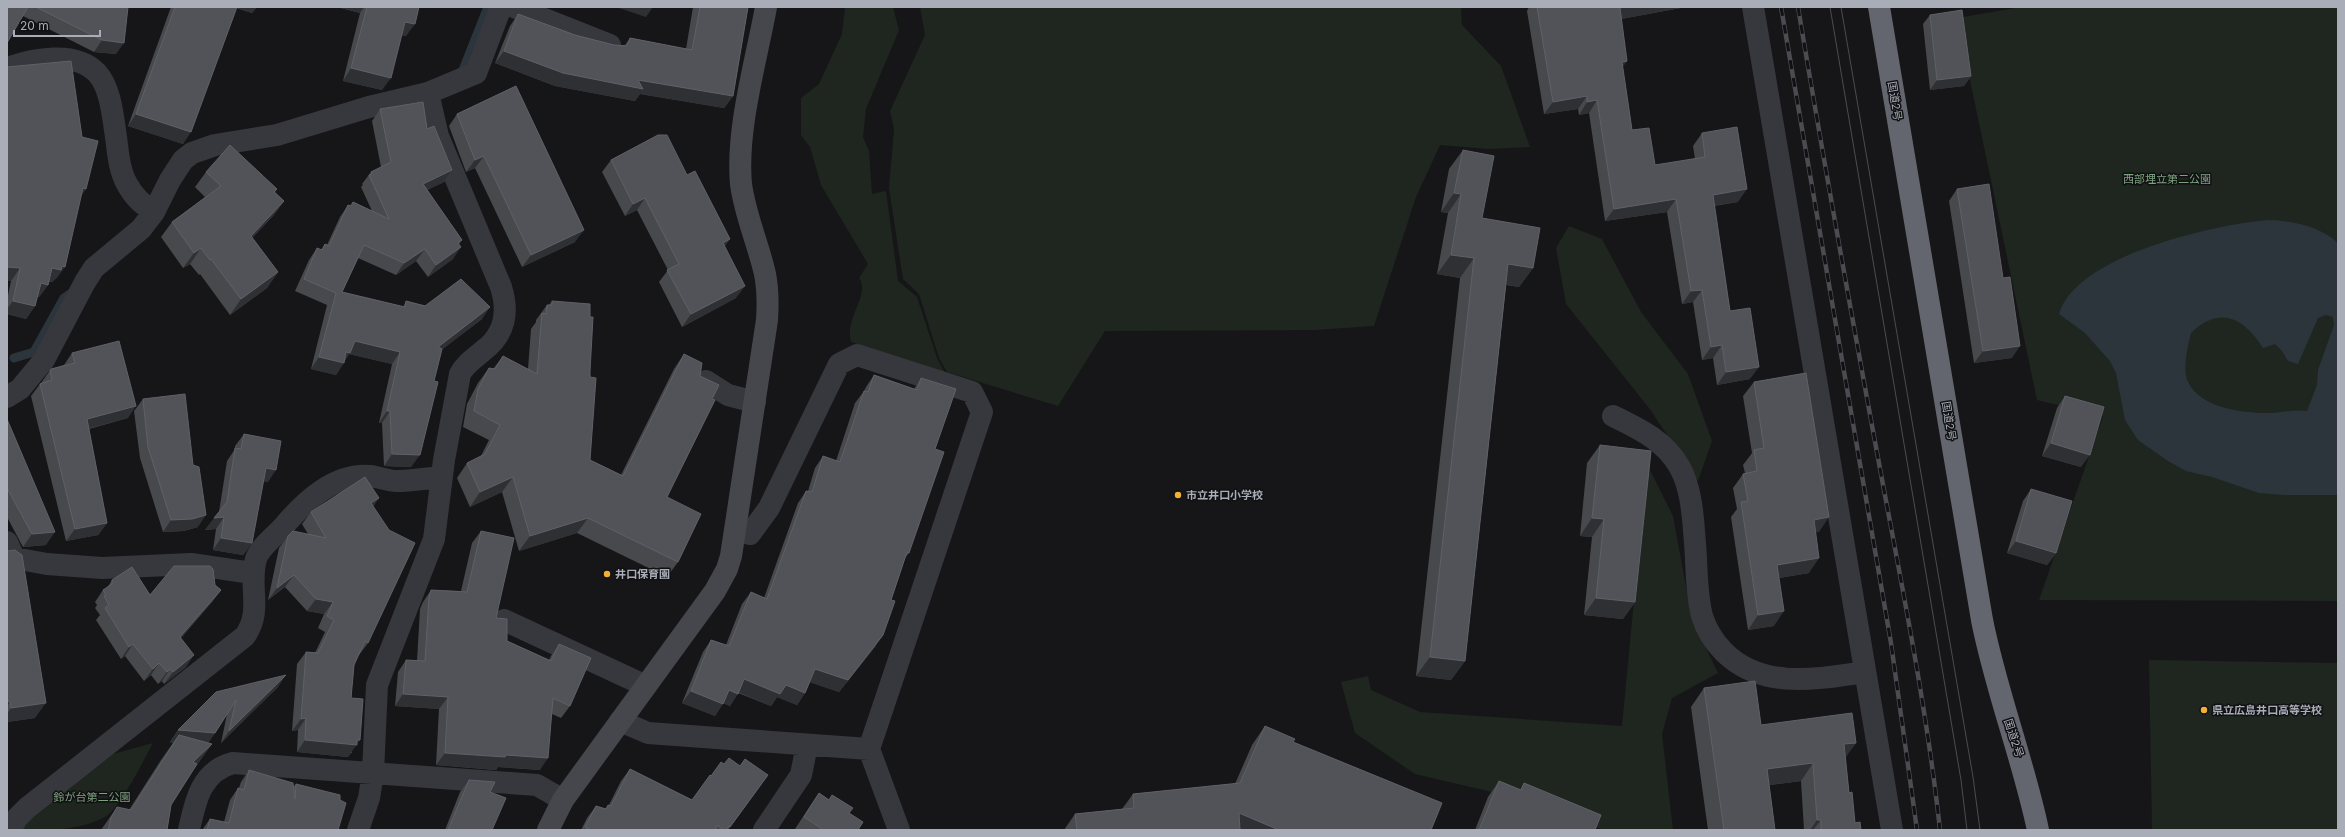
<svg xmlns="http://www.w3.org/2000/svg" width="2345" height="837" viewBox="0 0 2345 837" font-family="Inter,'Noto Sans JP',sans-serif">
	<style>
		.green { fill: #1e261f }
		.water { fill: #2c353c; fill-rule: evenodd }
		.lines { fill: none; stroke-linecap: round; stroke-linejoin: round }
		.stream { stroke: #2c353c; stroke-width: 9 }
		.street { stroke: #37383d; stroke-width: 22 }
		.secondary { stroke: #45474d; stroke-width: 22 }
		.highway { stroke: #63666e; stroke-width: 22 }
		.tram { stroke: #4a4c52; stroke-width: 1 }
		.rail-casing { stroke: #4a4c52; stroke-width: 4.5 }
		.rail { stroke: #111113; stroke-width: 3; stroke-dasharray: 9; stroke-linecap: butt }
		.wall { fill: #47494d }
		.shaded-wall { fill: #2f3033 }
		.building { fill: #525359; stroke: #5f6168 }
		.poi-dot { fill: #f2b134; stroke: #111113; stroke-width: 1.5 }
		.labels { text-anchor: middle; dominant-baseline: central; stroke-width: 3; stroke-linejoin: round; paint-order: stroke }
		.street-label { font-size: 11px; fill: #a8adb8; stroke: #111113 }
		.park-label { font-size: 11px; fill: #7fa381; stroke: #111113 }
		.poi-label { font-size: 11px; font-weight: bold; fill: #a8adb8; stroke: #111113; text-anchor: start }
	</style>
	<rect width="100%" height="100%" fill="#161618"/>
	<!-- green -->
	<path class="green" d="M845,7H893L899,30L866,109L863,137L869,151L872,194L886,191L898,281L917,297L937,358L945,373L851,342C844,318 871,295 859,278L868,264L821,185L810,147L801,135V98L819,84L842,34Z
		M920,7H1461L1462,25L1501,66L1530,147L1488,149L1440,145L1416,197L1374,326L1314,330L1105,331L1058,406L947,372L939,358L919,294L903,279L889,188L894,129L890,111L925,35Z
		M2021,7H2338V601L2039,600L2103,416L2037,400L1957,18Z
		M1569,226L1602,239L1641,312L1688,374L1712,441L1698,481L1649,408L1566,304L1556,248Z
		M1647,464L1673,516L1692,619L1718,673L1672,698L1662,734L1673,830H1603L1526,800L1415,774L1355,733L1341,682L1368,676L1371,690L1420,712L1622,726Z
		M2149,660L2338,663V830H2152Z
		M153,743C145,758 119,810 105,817C79,831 49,830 21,830L34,812L113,754Z"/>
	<!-- water -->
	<path class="water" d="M2268,220C2293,221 2318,225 2338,243V495H2284L2259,493L2212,477L2186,471L2168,461L2138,440L2125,420L2116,373L2110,361L2085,333L2059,314C2076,255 2214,225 2268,220ZM2326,315L2333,317L2334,325L2318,370L2317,385L2307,411C2294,409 2281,413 2267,413C2241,413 2201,408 2188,382C2182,371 2188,344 2191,333C2220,305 2244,318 2263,348L2275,344L2282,351L2288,361L2298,364L2318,318Z"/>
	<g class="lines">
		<!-- stream -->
		<path class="stream" d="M463,70L488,7
			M14,358L34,352L64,298L70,294"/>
		<!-- street -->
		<path class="street" d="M514,7L610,45
			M1753,7L1892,830
			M7,68C33,59 75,50 97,73C111,88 113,118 116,137C118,152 119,170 127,184C134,197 142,204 154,212
			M706,381L728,395L755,402
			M7,397L20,389L44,360L85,282L94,268L141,229L154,212L170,180L183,160L192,153L215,145L277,135L369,107L428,93L476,73L501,7
			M1613,416C1639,429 1664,440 1679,466C1692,488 1693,519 1695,543C1697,567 1696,593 1702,616C1706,629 1714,642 1724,652C1762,690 1817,679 1865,672
			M735,531L750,534L769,508L839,364L857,355L972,392L982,412L869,749L899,830
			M7,542L14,558L47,564L102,568L191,564L252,573
			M504,620L646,686
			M620,721L648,733L869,749
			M10,830L17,818L27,808L245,636C263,610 248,587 256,559C259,548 275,536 283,527C304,502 334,473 370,476C379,477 388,481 397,481C411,481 428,478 442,477
			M189,830C195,802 201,771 233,763L537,785L563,800
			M358,830L369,798L373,773L377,685L434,539L444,460L460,374C465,364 475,358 484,350C505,334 509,312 501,287L438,136L428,93
			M764,830L801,775L807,745"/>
		<!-- secondary -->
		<path class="secondary" d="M548,830L563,800L715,591L727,569L731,556L767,320C768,305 768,289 765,274C758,243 745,215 741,184C736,129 756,62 766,7"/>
		<!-- highway -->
		<path class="highway" d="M1879,7L1982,620C1996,691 2023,759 2038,830"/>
		<!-- tram -->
		<path class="tram" d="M1830,7L1961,780L1967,830
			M1841,7L1973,777L1980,830"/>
		<!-- rail casing -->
		<g class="rail-casing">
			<path id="rail" d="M1781,7L1891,643L1917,830
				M1798,7C1824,163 1852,318 1881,474C1903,592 1927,710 1940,830"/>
		</g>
		<!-- rail -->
		<use href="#rail" class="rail"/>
	</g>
	<!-- wall -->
	<path class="wall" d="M7,7H128L116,54L94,52L23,16Z
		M171,7H257L252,13L236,8L183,144L128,126Z
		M337,7H419L406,36L401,35L382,90L343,81L360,13Z
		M693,7H748L733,96L724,108L640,94L635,101L555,86L495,63L510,26L518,14L575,35L614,45H625L630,38L686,49Z
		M1529,7H1686L1621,19L1627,61L1622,67L1632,130L1655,165L1695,159L1693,146L1702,133L1738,202L1714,206L1730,311L1750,379L1717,385L1713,358L1702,360L1693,302L1682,304L1667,212L1605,221L1589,113L1579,115L1578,109L1544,114L1527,11Z
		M1930,15L1971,76L1964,86L1930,90L1923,24Z
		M380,109L427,129L452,170L444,182L427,190L462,240L459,244L453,259L428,277L416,261L396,275L358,258L342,292L403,307L406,301L482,319L441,350L411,467L384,466L382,423H379L392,364L349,354L336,375L311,369L327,305L295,291L309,260L317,248L321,250L325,244L327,245L340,217L348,205L350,206L353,202L372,211L361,187L363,185L362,184L371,172L381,167L372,121Z
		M457,114L575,242L522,267L475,168L466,172L449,126Z
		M1463,150L1482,218L1533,268L1519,287L1506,285L1465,661L1451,680L1416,676L1460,278L1437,274L1448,213L1441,212L1449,169Z
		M611,160L725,247L736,298L682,327L659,282L668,270L637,210L625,216L602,172Z
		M206,172L277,189L275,192L284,201L273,216L252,238L278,272L267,288L230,315L200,274L199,275L190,264L183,268L161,237L172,222L205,197L195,187Z
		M1957,189L2012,358L1974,363L1949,201Z
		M81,196L56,279H55L52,282H49L48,285L39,297H37L35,306L26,319L7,314V300L11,281L7,280Z
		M552,301L590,371V460L621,475L674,369L684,354L700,376L712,399L667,497L678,562L667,577L577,533L519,551L502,492L470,507L457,478L467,463L481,456L489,440L463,427L467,404L478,383L489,368L493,369L503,356L528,369L531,329L536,322V320L547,305H549Z
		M72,353L128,418L89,429L107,523L98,535L66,541L31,396L40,384L41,383L51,369L64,365Z
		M874,375L914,389L921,378L935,449L909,553L905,558L875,647L839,692L810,682L805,693L797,705L777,697L771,706L738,693L730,706L723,703L715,716L682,703L703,652L711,640L726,645L742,604L751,592L764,598L798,503L806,491H808L815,468L823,456L836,461L855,403L864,391L866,387Z
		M1754,382L1819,532H1816L1809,573L1779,578L1774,626L1748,630L1731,517L1737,509L1733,488L1743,474L1745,473L1743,465L1752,453L1743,396Z
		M2065,396L2081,467L2042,456L2057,408Z
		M143,399L198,527L184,531L163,532L140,458L134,411Z
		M7,419L46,545L23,547L7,517Z
		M244,434L268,482L263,481L252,543L243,555L213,550L216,529L205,530L219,512L227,461L235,449V446Z
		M1600,445L1635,602L1623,619L1584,615L1592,537L1580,536L1587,463Z
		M2031,489L2056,553L2047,565L2007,553L2023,501Z
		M373,506L368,643L359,655V654L354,665L351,698L352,753H351L348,757L297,752L298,730L292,731L297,664L306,652L315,653L325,632L318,628L324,614L307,611L285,587L268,600L279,548L288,536L308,534L302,524L311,512Z
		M481,531L496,618L507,641L549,660L551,656L559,644L570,706L561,718L552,714L540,770L498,767L496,770L436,765L439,709L395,706L398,672L406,660L417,661L420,609L423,602L431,590L461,591L472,543Z
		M7,551L35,718L7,722Z
		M112,580L150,595L215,585L221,590L212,602L181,638L186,667L164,684L162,681L158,684L151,675L144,681L125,656L121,659L96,620L100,615L95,608L97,605L95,602L103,590L107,588Z
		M278,687L221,743L227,714L208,743L212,744L193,770L171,805L167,830H101L117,807L129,810L161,760L173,743L170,742L178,730L216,692Z
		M1704,688L1761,725L1856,743L1845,757L1849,793L1855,823L1861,830H1804L1801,781L1769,785L1775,830H1708L1691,707Z
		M1265,726L1293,742L1431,830H1064L1075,814L1122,809L1133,794L1235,784L1252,745Z
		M724,764L740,766L768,775L728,830H581L587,818L596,806L605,809L609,805L621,781L630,769L692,800L711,776Z
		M249,770L293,787L296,784L338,830H202L210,819L224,822L230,800L238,788H239L241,782Z
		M469,780L490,792L492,830H445L460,792Z
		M1499,781L1520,790L1524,783L1595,830H1475L1488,797Z
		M819,793L849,813L858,830H796L795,829L810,806Z"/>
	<!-- shaded-wall -->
	<path class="shaded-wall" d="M234,7H257L252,13Z
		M337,7H364L360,13Z
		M616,7H653L646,17Z
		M1624,7H1686L1611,21L1620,8Z
		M405,22L415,24L406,36L396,34Z
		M102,40L124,43L116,54L94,52Z
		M504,51L638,80L733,96L724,108L640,94L635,101L555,86L495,63Z
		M1627,61L1618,73L1622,62Z
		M351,68L391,78L382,90L343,81Z
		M1971,76L1964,86L1930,90L1937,80Z
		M1587,96L1578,109L1544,114L1553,102Z
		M1597,100L1589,113L1579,115L1587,102Z
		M136,114L191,132L183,144L128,126Z
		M484,156L475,168L466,172L475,160Z
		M452,170L444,182L415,196L423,184Z
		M83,188L86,189L77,202Z
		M1747,189L1738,202L1704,207L1713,195Z
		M1454,193L1461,194L1448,213L1441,212Z
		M645,198L637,210L625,216L633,204Z
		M1676,199L1667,212L1605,221L1614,209Z
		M284,201L273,216L240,251L251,236Z
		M584,230L575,242L522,267L531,255Z
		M730,239L721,252L723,243Z
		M462,240L454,252L461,247L453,259L428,277L436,265L458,243Z
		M201,248L190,264L183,268L194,253Z
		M425,249L416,261L396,275L404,263Z
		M1451,255L1474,258L1460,278L1437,274Z
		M1508,264L1533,268L1519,287L1495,283Z
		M62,266L65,267L56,279H55L52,282L43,280L52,268Z
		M7,267L20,268L11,281L7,280Z
		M278,272L267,288L230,315L241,299Z
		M41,283L48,285L39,297L32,296Z
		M745,286L736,298L682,327L691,314Z
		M1702,290L1693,302L1682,304L1691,291Z
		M13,301L35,306L26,319L7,314V309Z
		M490,307L482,319L430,359L438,347Z
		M355,341L400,352L392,364L349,354L343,363H344L336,375L311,369L319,357L346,352Z
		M1722,345L1713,358L1702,360L1711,347Z
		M2020,346L2012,358L1974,363L1983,351Z
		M1759,367L1750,379L1717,385L1726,372Z
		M136,406L128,418L79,431L87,419Z
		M387,411H390L382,423H379Z
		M2051,443L2090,455L2081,467L2042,456Z
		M392,454L420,455L411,467L384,466Z
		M266,468L276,470L268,482L257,480Z
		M513,477L502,492L470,507L480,492Z
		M379,498L371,510V503Z
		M206,515L198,527L184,531L163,532L171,520Z
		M224,517L216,529L205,530L214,518Z
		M1829,517L1819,532L1803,534L1814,520Z
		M588,518L577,533L519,551L530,536Z
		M1592,518L1604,519L1592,537L1580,536Z
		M107,523L98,535L66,541L75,529Z
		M55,532L46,545L23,547L32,534Z
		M221,538L252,543L243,555L213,550Z
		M2016,541L2056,553L2047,565L2007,553Z
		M1819,558L1809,573L1767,580L1777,565Z
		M294,575L285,587L268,600L277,588Z
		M221,590L212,602L172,649L180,637Z
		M1596,598L1635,602L1623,619L1584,615Z
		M316,599L333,602L324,614L307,611Z
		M1784,611L1774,626L1748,630L1758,615Z
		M883,635L875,647L839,692L806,681L815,669Z
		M133,644L125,656L121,659L129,647Z
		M194,655L186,667L164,684L173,672Z
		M1430,657L1465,661L1451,680L1416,676Z
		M159,663L151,675L144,681L153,669Z
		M170,669L162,681L158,684L167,672Z
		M286,675L278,687L221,743L229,731Z
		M744,679L786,685L805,693L797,705L777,697L771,706L735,691Z
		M729,690L738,694L730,706L720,702Z
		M691,691L723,704L715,716L682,703Z
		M403,694L448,697L439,709L395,706Z
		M7,701L10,702L7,706Z
		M46,703L35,718L7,722V714L11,708Z
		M306,718L298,730L292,731L301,719Z
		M178,730L215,733L207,745L179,735L173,743L170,742Z
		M305,740H360L348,757L297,752Z
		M1856,743L1843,761L1844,744Z
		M212,744L194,769L175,788L193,762Z
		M445,753L506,755L548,758L540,770L498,767L496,770L436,765Z
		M1813,763L1801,781L1754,787L1767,769Z
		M1239,813L1279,830H1227Z
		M1817,820H1821L1813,830H1810Z"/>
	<!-- building -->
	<path class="building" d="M7,7H28L7,43Z
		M36,7H128L124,43L102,40Z
		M175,7H237L191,132L136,114Z
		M367,7H419L415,24L405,22L391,78L351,68Z
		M700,7H748L733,96L638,80L643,89L563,73L504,51L518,14L575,35L614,45L627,46L630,38L692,50Z
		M1537,7H1624L1620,8L1627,61L1622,62L1632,130L1649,128L1655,165L1705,157L1702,133L1737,127L1747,189L1713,195L1730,311L1750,308L1759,367L1726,372L1722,345L1711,347L1702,290L1691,291L1676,199L1614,209L1597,100L1587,102V96L1553,102Z
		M1962,10L1971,76L1937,80L1930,15Z
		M71,61L82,137L98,141L86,189L83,188L65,267L62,266L61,270L52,268L48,285L41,283L35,306L13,301L20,268L7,267V67Z
		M516,86L584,230L531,255L484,156L475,160L457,114Z
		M423,102L427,129L434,126L452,170L423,184L462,240L458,243L461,247L436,265L425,249L404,263L364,245L342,292L405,307L406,301L425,306L461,279L490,307L438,347L442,349L434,381L438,382L420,455L392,454L390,411H387L400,352L355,341L350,353L346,352L344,363L319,357L336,293L304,279L317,248L322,250L325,244L329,246L348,205L351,206L353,202L389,219L369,175L372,174L371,172L391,162L380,109Z
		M658,135H667L687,175L695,171L730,239L723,243L745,286L691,314L667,270L679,264L645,198L633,204L611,160Z
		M230,145L277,189L274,192L284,201L251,236L278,272L241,299L211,259L210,260L201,248L194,253L172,222L221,186L206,172Z
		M1463,150L1494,156L1482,218L1540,228L1533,268L1508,264L1465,661L1430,657L1474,258L1451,255L1461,194L1454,193Z
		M1989,184L2003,278L2010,277L2020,346L1983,351L1957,189Z
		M552,301L590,304V317H593L590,371V377L596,378L590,460L623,476L684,354L702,363L700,376L719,385L712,399L715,400L667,497L701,514L678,562L588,518L530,536L513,477L480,492L467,463L485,454L500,425L474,411L478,389L489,368L495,369L503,356L537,374L542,313L546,314L547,305H552Z
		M119,341L136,406L87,419L107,523L75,529L40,384L52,380L50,371L51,369L75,363L72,353Z
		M1806,373L1829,517L1814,520L1819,558L1777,565L1784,611L1758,615L1741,502L1748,501L1743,474L1757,471L1754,450L1764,448L1754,382Z
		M874,375L917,390L921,378L956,389L935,449L944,452L909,553L907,552L891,600L895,601L883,635L848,680L815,669L805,693L786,685L780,694L744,679L738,694L729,690L723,704L691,691L711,640L729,646L751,592L767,599L806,491L812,492L823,456L840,462L864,391L868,392Z
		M185,394L193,465L199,467L206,515L192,519L171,520L148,447L143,399Z
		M2065,396L2104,407L2090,455L2051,443Z
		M7,419L55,532L32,534L7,488Z
		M244,434L281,441L276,470L266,468L252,543L221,538L224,517L214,518L227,502L235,448L241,449Z
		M1600,445L1651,451L1635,602L1596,598L1604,519L1592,518Z
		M365,477L379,498L371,503L389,530L415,543L368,643L365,641L354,665L351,698L363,699L360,740H357V745L305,740L306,718L301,719L306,652L318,653L334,620L327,616L333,602L316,599L294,575L277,588L288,536L293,531L326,538L311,512Z
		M2031,489L2072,501L2056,553L2016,541Z
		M481,531L514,538L496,618L507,619V641L551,661L559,644L591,658L570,706L553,698L548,758L506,755L505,757L445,753L448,697L403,694L406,660L425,661L429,597L431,590L467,592Z
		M15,550L22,555L46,703L11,708L10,702L7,701V551Z
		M174,566H210L213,569L215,585L221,590L180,637L194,655L173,672L170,669L167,672L159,663L153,669L133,644L129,647L105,608L109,605L104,596L106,595L103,590L112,584V580L132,567L150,595Z
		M286,675L229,731L236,700L215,733L178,730L216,692Z
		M1755,681L1761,725L1852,713L1856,743L1844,744L1849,793L1852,792L1855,823L1860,822L1861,830H1821V820H1817L1813,763L1767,769L1775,830H1724L1704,688Z
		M1265,726L1295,739L1293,742L1442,803L1431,830H1279L1239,813L1240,830H1077L1075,814L1134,808L1133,794L1240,783Z
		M179,735L212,744L193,762L197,764L171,805L167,830H108L111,818L117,807L131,810Z
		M729,758L740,766L745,759L768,775L730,827L729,826L726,830H724L717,825L715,830H588L589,829L585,827L596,806L606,809L608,805L611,806L630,769L692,800L710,775L711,776L721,762L724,764Z
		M249,770L293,783L295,799L296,784L340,795V800L346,803L338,830H334L330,829L329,830H207L210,819L229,823L238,788L244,790Z
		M469,780L495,782L490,792L506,798L492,830H448Z
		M1499,781L1521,790L1524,783L1601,815L1595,830H1479Z
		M819,793L829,800L832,795L853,808L849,813L863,822L858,830H824L804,817Z"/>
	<!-- markers -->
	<g class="poi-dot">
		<circle cx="1178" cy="495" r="4"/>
		<circle cx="607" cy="574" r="4"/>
		<circle cx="2204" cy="710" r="4"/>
	</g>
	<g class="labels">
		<!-- street labels -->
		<g class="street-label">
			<text transform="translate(1895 101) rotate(81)">国道2号</text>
			<text transform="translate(1949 421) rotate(81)">国道2号</text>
			<text transform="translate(2014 738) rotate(72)">国道2号</text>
		</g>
		<!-- park labels -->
		<g class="park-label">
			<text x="2167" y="179">西部埋立第二公園</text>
			<text x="92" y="797">鈴が台第二公園</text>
		</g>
		<!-- poi labels -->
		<g class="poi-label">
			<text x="1186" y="495">市立井口小学校</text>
			<text x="615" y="574">井口保育園</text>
			<text x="2212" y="710">県立広島井口高等学校</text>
		</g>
	</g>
	<!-- border -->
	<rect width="2345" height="837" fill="none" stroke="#a8adb8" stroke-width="16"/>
	<!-- scale -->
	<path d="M14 30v6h86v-6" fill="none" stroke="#a8adb8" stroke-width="2"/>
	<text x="20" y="30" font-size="12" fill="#a8adb8" stroke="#111113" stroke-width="3" paint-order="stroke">20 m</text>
</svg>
